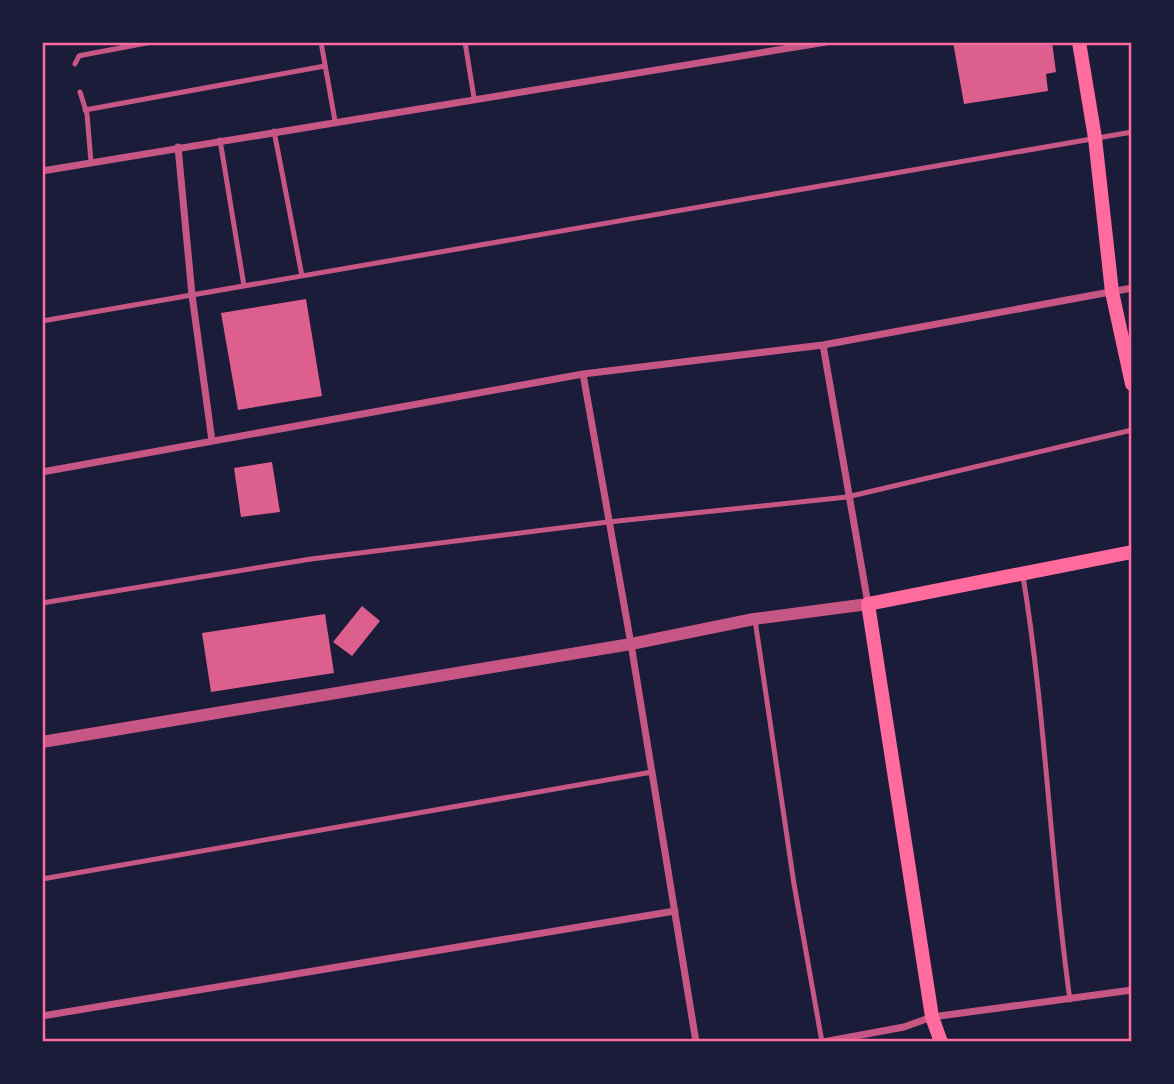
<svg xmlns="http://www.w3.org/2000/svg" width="1174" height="1084" viewBox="0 0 1174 1084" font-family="'Nunito Sans',sans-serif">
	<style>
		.building { fill: #dd5f8e }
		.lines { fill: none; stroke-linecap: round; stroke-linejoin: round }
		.service { stroke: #c65784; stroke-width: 5 }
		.minor { stroke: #c65784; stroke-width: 7 }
		.tertiary { stroke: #c65784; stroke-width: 12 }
		.secondary { stroke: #ff6b9d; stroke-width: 14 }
		.neatline { fill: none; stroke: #ff6b9d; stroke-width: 2.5 }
	</style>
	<rect width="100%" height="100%" fill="#1b1b3a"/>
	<!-- building -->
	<path class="building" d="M953,42H1052L1056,72L1046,74L1048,91L964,104Z
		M306,299L322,396L238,410L221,313Z
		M272,462L280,512L241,517L234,468Z
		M362,606L380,621L352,656L333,642Z
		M325,614L334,673L211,692L202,633Z"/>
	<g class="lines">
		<!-- service -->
		<path class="service" d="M321,42L335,121
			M465,42L474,98
			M75,64L79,56L83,55L152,42
			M80,92L87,114L91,162
			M85,110L325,66
			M274,131L302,276
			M220,140L244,286
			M42,321L1132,132
			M1023,576C1046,717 1050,859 1070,1000
			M42,603L311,559L608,522L847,497L1132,430
			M755,620L794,884L822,1042
			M42,879L652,772"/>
		<!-- minor -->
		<path class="minor" d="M178,147L192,295L212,441
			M42,171L826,42
			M823,345L868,604
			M583,374L631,644L696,1042
			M42,472L583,374L823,345L1132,288
			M42,1016L675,911
			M823,1042L904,1027L932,1017L1132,990"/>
		<!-- tertiary -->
		<path class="tertiary" d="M42,742L631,644L754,619L868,604"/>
		<!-- secondary -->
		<path class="secondary" d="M1079,42L1095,138L1112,292L1132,384
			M941,1042L932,1017L868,604L1132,552"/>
	</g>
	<!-- border -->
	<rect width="1174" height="1084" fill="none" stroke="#1b1b3a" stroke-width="88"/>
	<rect x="44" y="44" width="1086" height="996" class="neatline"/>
</svg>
